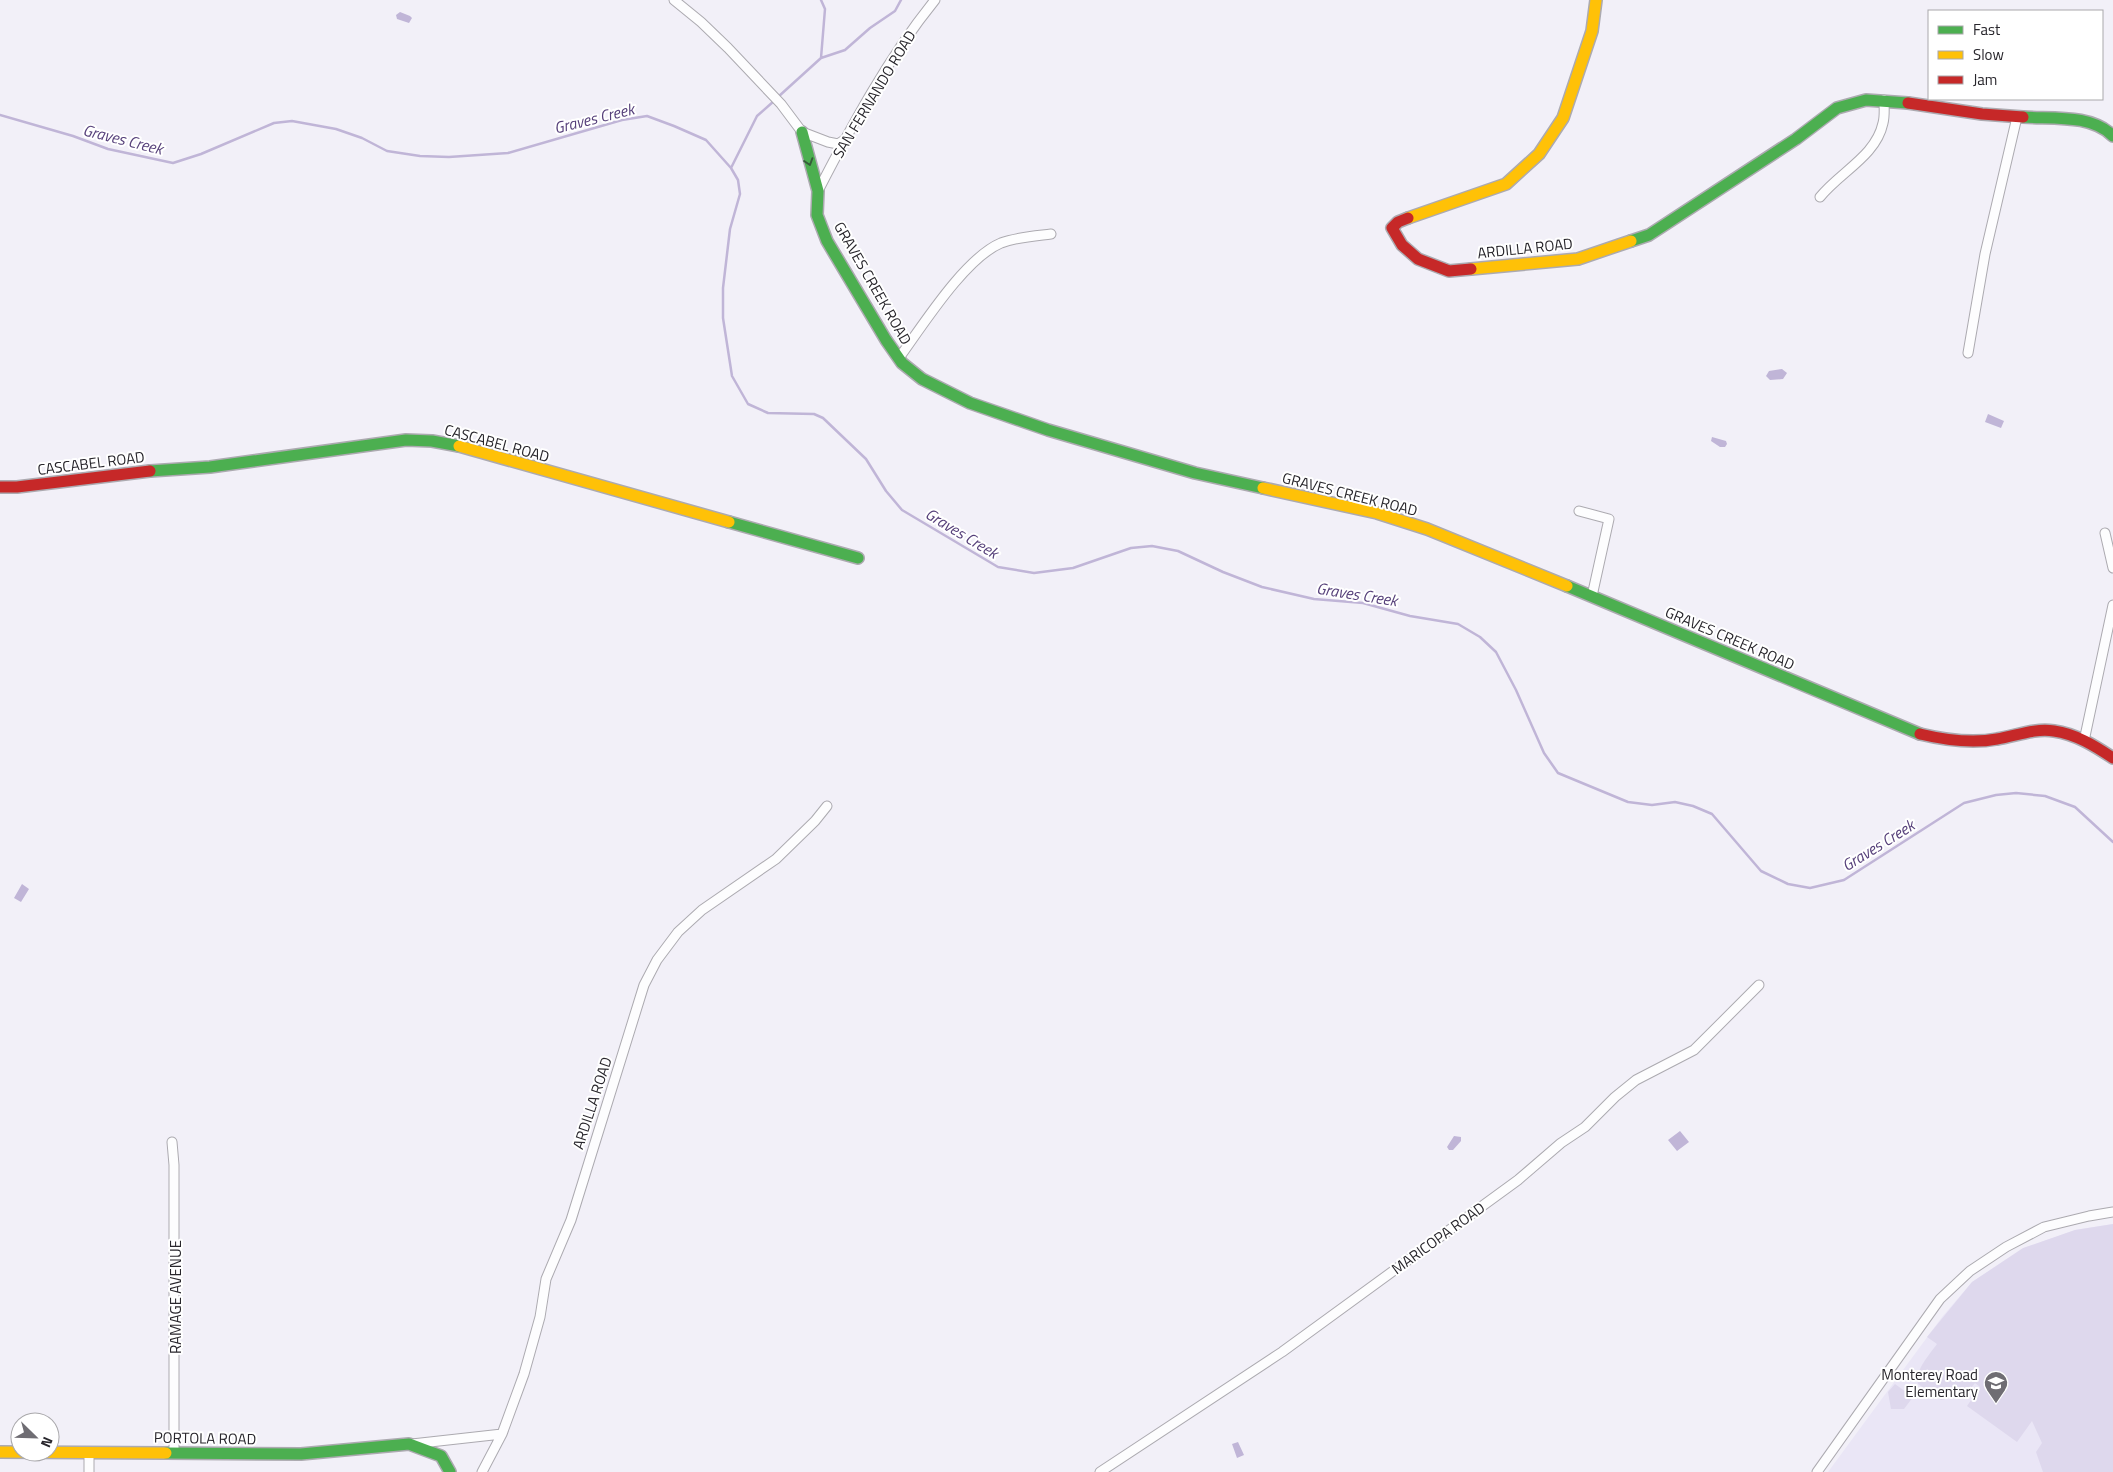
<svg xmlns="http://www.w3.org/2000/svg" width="2113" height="1472" viewBox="0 0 2113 1472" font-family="'Titillium Web',sans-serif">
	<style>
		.built { fill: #eae6f6 }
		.green { fill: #ded8ed }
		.water { fill: #c0b5d7 }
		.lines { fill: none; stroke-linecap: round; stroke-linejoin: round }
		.stream { stroke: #c0b5d7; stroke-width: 2.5 }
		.street-casing { stroke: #acaab0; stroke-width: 11 }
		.fast-casing { stroke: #acaab0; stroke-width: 14 }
		.slow-casing { stroke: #acaab0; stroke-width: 14 }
		.jam-casing { stroke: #acaab0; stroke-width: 14 }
		.street { stroke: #fdfdfe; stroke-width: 9 }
		.fast { stroke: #4caf50; stroke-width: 11 }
		.slow { stroke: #ffc107; stroke-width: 11 }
		.jam { stroke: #c62828; stroke-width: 11 }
		.oneway { stroke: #365d3a }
		.labels { text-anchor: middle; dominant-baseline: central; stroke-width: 4; stroke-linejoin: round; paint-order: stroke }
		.street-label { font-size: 15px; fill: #28262c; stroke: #fff }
		.poi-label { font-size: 15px; fill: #28262c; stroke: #fff; text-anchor: end }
		.water-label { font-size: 16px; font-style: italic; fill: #56407a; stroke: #fff }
	</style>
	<rect width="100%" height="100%" fill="#f2f0f8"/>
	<!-- built -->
	<path class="built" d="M2113,1224V1472H1828L1942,1317L1972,1282L2024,1248L2075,1230Z"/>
	<!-- green -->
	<path class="green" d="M2113,1224V1472H2043L2036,1452L2042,1443L2032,1421L2017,1442L1967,1406L1980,1387L1975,1383L1966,1394L1941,1400L1918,1384C1914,1371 1930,1354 1937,1344L1927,1337L1972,1282L2023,1248L2075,1230Z
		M1895,1384L1913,1397L1904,1409H1891L1888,1392Z"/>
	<!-- water -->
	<path class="water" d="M400,12L410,16L412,18L409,23L397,19L396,15Z
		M1782,369L1787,373L1783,379L1770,380L1766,376L1769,371Z
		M1988,414L2004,421L2001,428L1985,422Z
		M1712,437L1726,441L1727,444L1725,447H1720L1711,441Z
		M22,884L29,889L21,902L14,898Z
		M1680,1131L1689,1142L1677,1151L1668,1140Z
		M1454,1136L1461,1137V1141L1453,1150H1449L1447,1147Z
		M1238,1442L1244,1455L1237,1458L1232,1444Z"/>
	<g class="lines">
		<!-- stream -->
		<path class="stream" d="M821,58L825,9L821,0
			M778,97L821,58L845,50L870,28L895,11L901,0
			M0,115L73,136L108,149L173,163L201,154L274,123L292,121L336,129L362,138L387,151L420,156L449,157L508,153L622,120L647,116L674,126L706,140L731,168L738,180L740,194L730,229L723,288V318L732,376L748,404L768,413L814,414L823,418L866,459L886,491L902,510L998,567L1034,573L1073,568L1131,548L1152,546L1178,551L1223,572L1262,587L1314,599L1363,603L1410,616L1458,624L1480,637L1496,652L1516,690L1544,753L1558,773L1628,802L1652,805L1675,802L1693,806L1712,814L1761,871L1788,884L1810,888L1844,880L1964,803L1996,795L2016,793L2045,796L2075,807L2113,842
			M731,168L757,116L774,101"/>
		<!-- street casing -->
		<g class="street-casing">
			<path id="street" d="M674,0L701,22L728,48L781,104L802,132L828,142L838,144L844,140
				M818,191C852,125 888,58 935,0
				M1820,197C1840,172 1876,156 1883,123C1885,116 1884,107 1884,100
				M1968,353L1985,254L2017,117
				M899,358C923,325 965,258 1001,243C1017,237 1034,236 1051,234
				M1579,511L1609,519L1592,596
				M2105,533L2113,568
				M2084,741L2113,605
				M172,1142L174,1165V1452
				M412,1444L502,1434
				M89,1453V1472
				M482,1472L502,1434L524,1374L540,1317L546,1279L571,1220L644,985L657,960L678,932L702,910L776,859L815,821L827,806
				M1100,1472L1282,1352L1518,1180L1561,1143L1585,1127L1615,1097L1636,1080L1694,1050L1759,985
				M1817,1472L1940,1299L1970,1271L2006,1247L2044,1227L2089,1216L2113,1212"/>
		</g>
		<!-- fast casing -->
		<g class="fast-casing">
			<path id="fast" d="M2023,117C2053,119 2091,114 2113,136
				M802,132L818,191L817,215L827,241L886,340L902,363L922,379L970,403L1048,430L1195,473L1263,488
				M1631,241L1649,235L1796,139L1837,108L1866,100L1908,103
				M150,471L210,467L406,440L432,441L459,446
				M729,522L858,558
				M1567,586L1920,734
				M166,1453L301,1454L409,1444L441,1456L450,1472"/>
		</g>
		<!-- slow casing -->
		<g class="slow-casing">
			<path id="slow" d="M1408,218L1506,184L1539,154L1563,118L1592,31L1596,0
				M1471,269L1578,259L1631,241
				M459,446L729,522
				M1263,488L1377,513L1427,529L1567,586
				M0,1452L166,1453"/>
		</g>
		<!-- jam casing -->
		<g class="jam-casing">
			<path id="jam" d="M1908,103L1982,114L2023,117
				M1408,218L1398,222L1392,228L1402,245L1418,259L1449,271L1471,269
				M0,487H17L150,471
				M1920,734C1945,740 1971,744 1997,739C2016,736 2034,728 2054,731C2076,734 2095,746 2113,758"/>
		</g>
		<!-- street -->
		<use href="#street" class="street"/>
		<!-- fast -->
		<use href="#fast" class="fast"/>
		<!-- slow -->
		<use href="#slow" class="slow"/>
		<!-- jam -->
		<use href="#jam" class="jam"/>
	</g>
	<!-- one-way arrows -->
	<defs><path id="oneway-chevron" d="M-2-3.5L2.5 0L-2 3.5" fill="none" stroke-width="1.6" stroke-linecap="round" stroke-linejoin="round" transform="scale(1.25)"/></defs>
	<use class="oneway" href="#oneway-chevron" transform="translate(809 162) rotate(72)"/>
	<!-- icons -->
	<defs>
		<g id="school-pin" transform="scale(1.25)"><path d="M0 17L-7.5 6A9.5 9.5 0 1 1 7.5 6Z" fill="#6f6d73" stroke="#fff"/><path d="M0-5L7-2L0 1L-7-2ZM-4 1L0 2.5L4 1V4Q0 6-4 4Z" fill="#fff"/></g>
	</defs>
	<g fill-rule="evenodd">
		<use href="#school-pin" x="1996" y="1383"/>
	</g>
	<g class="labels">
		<!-- street labels -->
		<g class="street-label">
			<text transform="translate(874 94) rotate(-59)">SAN FERNANDO ROAD</text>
			<text transform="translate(1525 248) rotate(-6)">ARDILLA ROAD</text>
			<text transform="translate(873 283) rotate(60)">GRAVES CREEK ROAD</text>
			<text transform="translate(497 443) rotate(15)">CASCABEL ROAD</text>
			<text transform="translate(91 463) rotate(-7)">CASCABEL ROAD</text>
			<text transform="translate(1350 494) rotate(14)">GRAVES CREEK ROAD</text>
			<text transform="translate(1730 638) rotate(23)">GRAVES CREEK ROAD</text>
			<text transform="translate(592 1103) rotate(-72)">ARDILLA ROAD</text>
			<text transform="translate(1438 1238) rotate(-36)">MARICOPA ROAD</text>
			<text transform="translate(175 1297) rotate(-90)">RAMAGE AVENUE</text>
			<text transform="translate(205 1438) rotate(1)">PORTOLA ROAD</text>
		</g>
		<!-- poi labels -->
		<g class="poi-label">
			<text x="1978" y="1374">Monterey Road<tspan x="1978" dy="17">Elementary</tspan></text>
		</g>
		<!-- water labels -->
		<g class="water-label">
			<text transform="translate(594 118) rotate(-14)">Graves Creek</text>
			<text transform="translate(123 139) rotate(14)">Graves Creek</text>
			<text transform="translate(962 533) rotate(31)">Graves Creek</text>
			<text transform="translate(1357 594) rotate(9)">Graves Creek</text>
			<text transform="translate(1878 845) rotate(-32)">Graves Creek</text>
		</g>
	</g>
	<!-- legend -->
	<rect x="1928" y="10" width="175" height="90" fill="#ffffff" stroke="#a9a8ab"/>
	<rect x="1938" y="26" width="25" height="8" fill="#4caf50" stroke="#a9a8ab"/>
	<text x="1973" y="35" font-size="15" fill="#28262c">Fast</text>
	<rect x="1938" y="51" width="25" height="8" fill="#ffc107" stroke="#a9a8ab"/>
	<text x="1973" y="60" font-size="15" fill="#28262c">Slow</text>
	<rect x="1938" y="76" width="25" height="8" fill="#c62828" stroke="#a9a8ab"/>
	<text x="1973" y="85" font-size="15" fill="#28262c">Jam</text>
	<!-- north arrow -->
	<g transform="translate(35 1437) rotate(113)"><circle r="24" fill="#ffffff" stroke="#a9a8ab"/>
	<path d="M0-4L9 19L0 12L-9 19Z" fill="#6f6d73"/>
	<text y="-8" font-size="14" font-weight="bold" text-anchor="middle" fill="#28262c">N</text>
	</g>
</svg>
